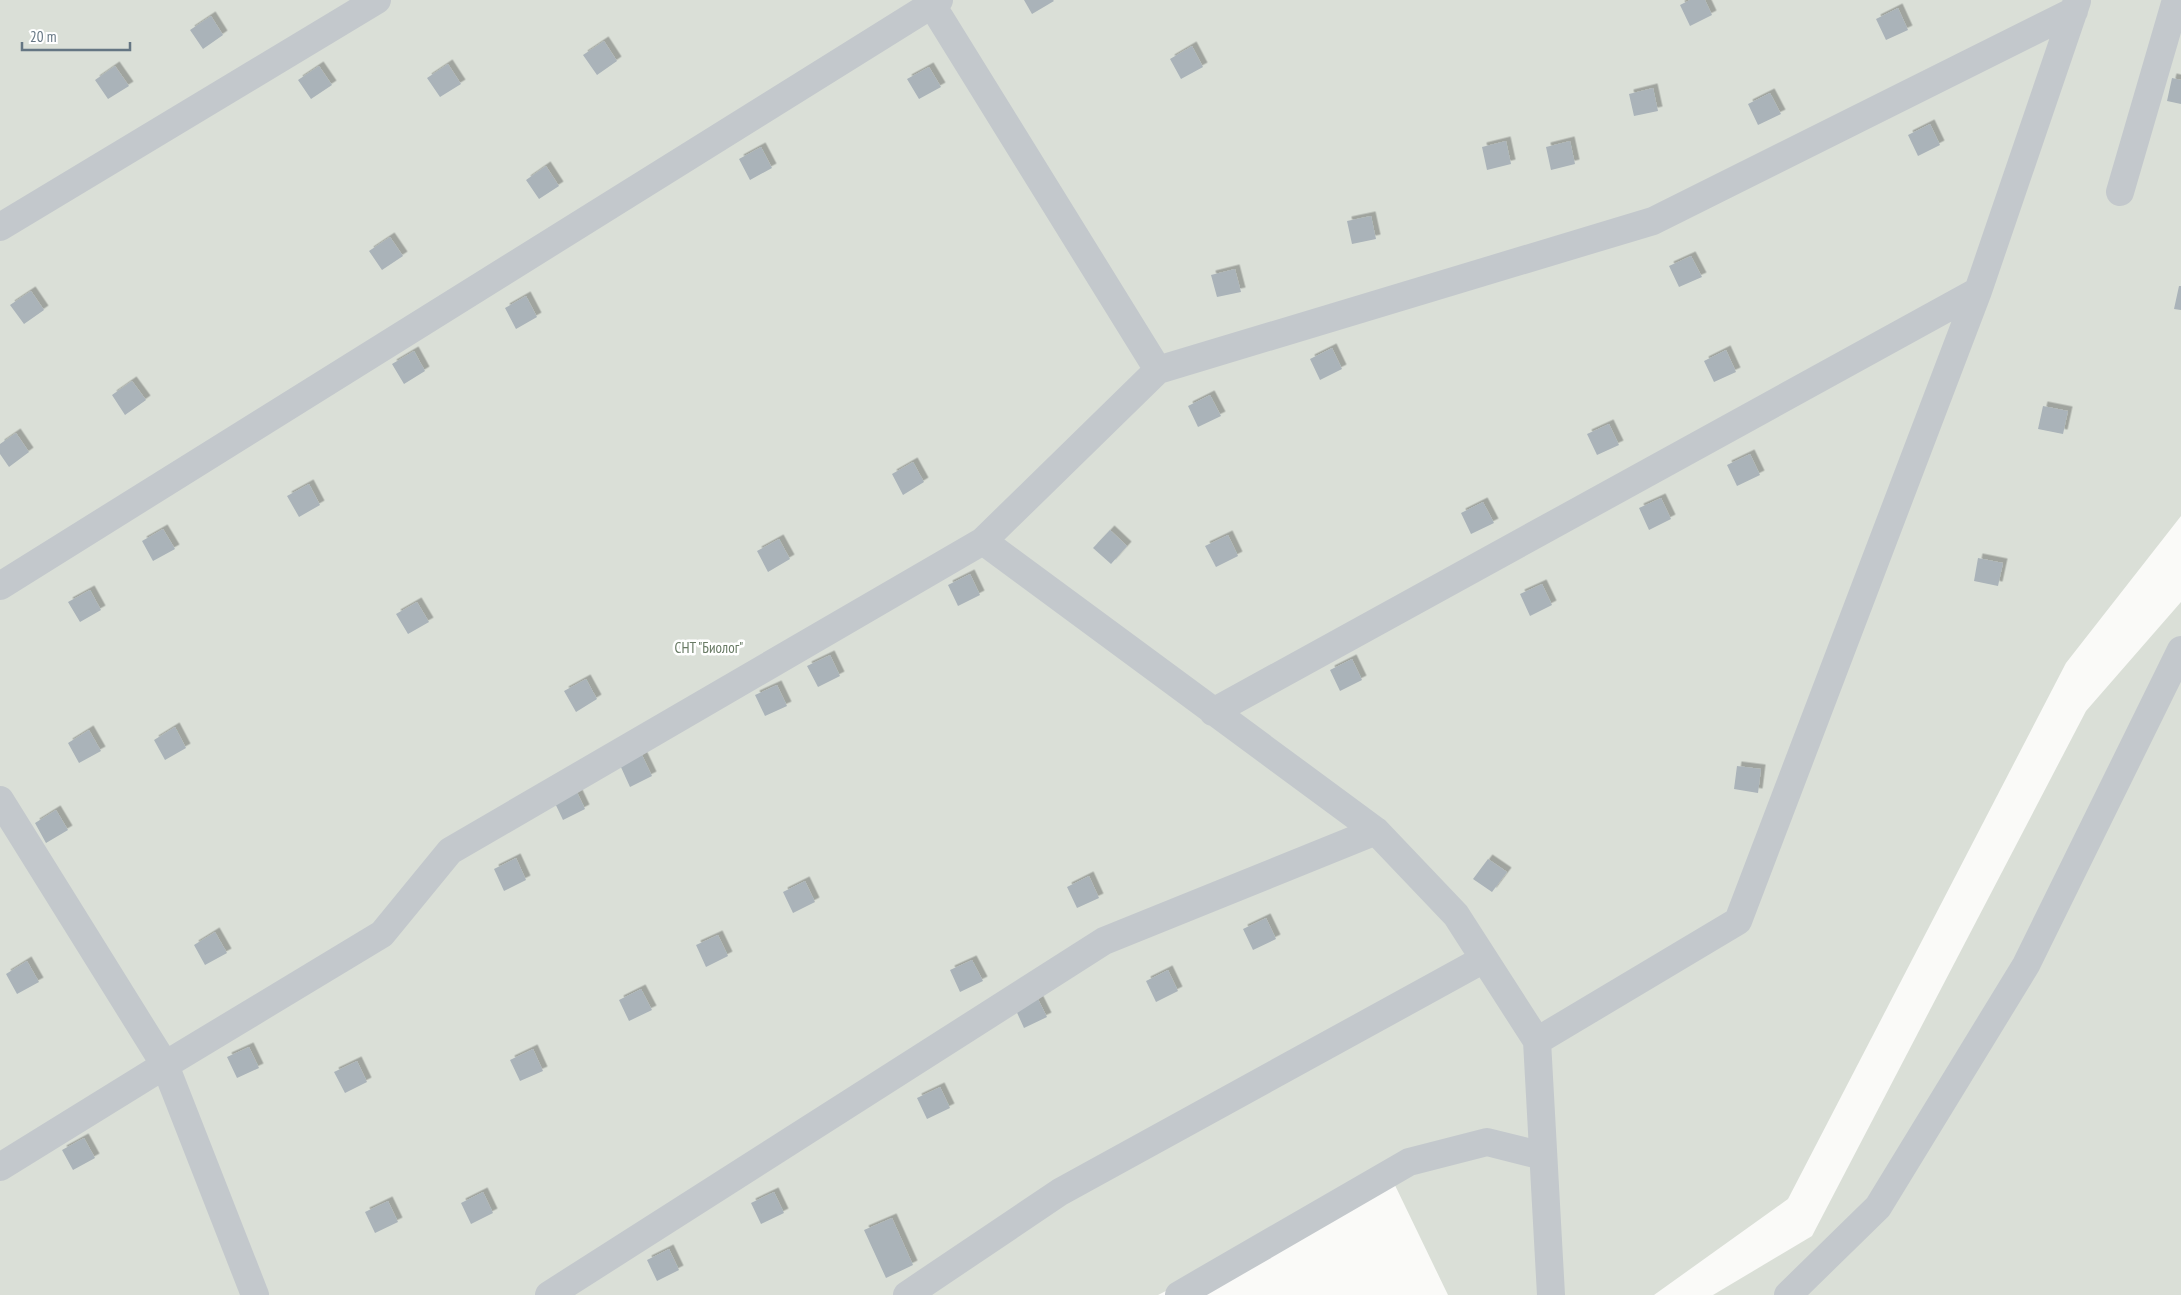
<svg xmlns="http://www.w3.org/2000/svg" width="2181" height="1295" viewBox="0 0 2181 1295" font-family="'PT Sans Narrow',sans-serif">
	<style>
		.green { fill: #dadfd7 }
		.building { fill: #aab3b9; filter: url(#shadow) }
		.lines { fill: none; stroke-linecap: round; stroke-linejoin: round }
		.minor { stroke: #c3c8cc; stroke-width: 28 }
		.labels { text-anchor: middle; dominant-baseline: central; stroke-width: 5; stroke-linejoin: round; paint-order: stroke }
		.park-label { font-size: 15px; fill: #687a64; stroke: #fff }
	</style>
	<defs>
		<filter id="shadow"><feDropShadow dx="4.5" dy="-4.5" stdDeviation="0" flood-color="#0004"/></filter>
	</defs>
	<rect width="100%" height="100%" fill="#fafaf8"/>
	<!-- green -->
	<path class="green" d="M0,0H2181V516L2066,663L1788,1199L1654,1295H1448L1391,1177L1158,1295H0Z
		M2181,602V1295H1713L1812,1236L2086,711Z"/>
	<!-- building -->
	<path class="building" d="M1024,0H1053L1054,1L1032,14Z
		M1690,0H1705L1712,15L1690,26L1680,5Z
		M1898,8L1908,30L1886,40L1876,19Z
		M211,16L223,35L203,49L190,30Z
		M604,41L617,61L597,75L583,55Z
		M1192,46L1203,67L1181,79L1170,59Z
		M448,64L461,84L440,97L427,78Z
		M115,66L129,86L108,99L95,80Z
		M319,66L332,85L311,99L298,80Z
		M929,67L941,87L919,99L907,79Z
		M2172,78L2181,80V104L2167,101Z
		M1653,88L1658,111L1634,116L1629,94Z
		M1770,93L1781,114L1758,125L1748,104Z
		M1930,124L1940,145L1918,156L1908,135Z
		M1506,141L1511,164L1487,170L1482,147Z
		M1570,141L1575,164L1551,170L1546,147Z
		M761,147L772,168L750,180L739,159Z
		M546,166L559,186L539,199L526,180Z
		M1371,216L1376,239L1352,244L1347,221Z
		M390,237L403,256L382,270L369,251Z
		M1691,256L1702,277L1679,287L1669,266Z
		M1235,269L1241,292L1217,297L1211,275Z
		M2179,286H2181V310L2174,309Z
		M31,291L44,310L24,324L10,305Z
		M526,296L537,317L516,329L505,308Z
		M1332,348L1342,369L1320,380L1310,359Z
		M1726,350L1736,372L1714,382L1704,361Z
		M414,351L425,371L404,384L392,364Z
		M132,381L146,400L125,415L112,395Z
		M1210,395L1221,416L1198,427L1188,406Z
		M2043,406L2068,411L2063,434L2038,429Z
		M1609,424L1619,445L1597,455L1587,434Z
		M16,433L29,452L9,467L0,454V444Z
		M1750,454L1760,475L1737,486L1727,465Z
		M913,462L924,482L903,495L892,474Z
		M309,484L320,505L299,517L287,496Z
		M1661,498L1671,519L1649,530L1639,508Z
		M1483,502L1494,523L1471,534L1461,513Z
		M163,529L175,549L153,561L142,541Z
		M1110,530L1127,546L1111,564L1093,548Z
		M1228,535L1238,556L1216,567L1205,546Z
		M779,539L790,559L768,572L757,551Z
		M1978,558L2003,563L1998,586L1974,581Z
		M970,574L980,595L958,606L948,585Z
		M1542,584L1552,605L1530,616L1520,594Z
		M90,590L101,610L80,622L68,602Z
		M417,602L429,622L408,634L396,614Z
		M830,655L840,676L818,687L807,666Z
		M1352,659L1362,680L1340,691L1330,670Z
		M586,679L597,699L576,712L564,691Z
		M777,685L787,706L765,716L755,695Z
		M175,727L186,748L165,760L154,740Z
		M89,730L101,751L79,763L68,743Z
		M642,755L652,776L630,787L620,765Z
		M1737,766L1761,769L1758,793L1734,789Z
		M575,788L585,809L563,820L553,799Z
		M56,810L68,830L46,843L35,823Z
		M516,858L526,880L504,891L494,869Z
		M1488,859L1507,872L1492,892L1473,879Z
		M1089,876L1099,898L1077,908L1067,887Z
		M805,881L815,902L793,913L783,892Z
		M1266,918L1276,939L1253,950L1243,929Z
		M215,932L227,953L205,965L194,945Z
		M718,935L728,956L706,967L696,945Z
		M972,960L983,981L960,992L950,970Z
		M27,961L39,982L17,994L6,974Z
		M1168,970L1178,991L1156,1002L1146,981Z
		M641,989L652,1010L629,1021L619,1000Z
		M1036,995L1047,1017L1024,1028L1014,1006Z
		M249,1047L259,1068L237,1078L227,1057Z
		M533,1049L543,1071L520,1081L510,1060Z
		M357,1061L367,1082L345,1093L334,1072Z
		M940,1087L950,1108L927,1119L917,1098Z
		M84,1138L95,1158L73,1170L62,1150Z
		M483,1192L493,1213L471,1224L461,1203Z
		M774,1192L784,1213L761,1224L751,1203Z
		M388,1201L398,1222L375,1233L365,1212Z
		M892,1218L913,1265L886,1278L864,1230Z
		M669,1249L679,1270L657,1281L647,1260Z"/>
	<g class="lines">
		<!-- minor -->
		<path class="minor" d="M932,5L1158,370
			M2120,192L2176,0
			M0,227L377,0
			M983,541L1158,370L1653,221L2074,11
			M0,586L939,0
			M1213,712L1978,291
			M0,800L165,1065L382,934L450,851L983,541L1376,831L1456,915L1537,1041L1551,1295
			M1537,1041L1738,921L1978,291L2077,1
			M0,1167L165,1065L255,1295
			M549,1295L1104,941L1376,831
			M907,1295L1060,1192L1484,959
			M1179,1295L1409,1162L1487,1142L1543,1156
			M1788,1295L1878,1207L2026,965L2181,650"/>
	</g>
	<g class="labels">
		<!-- park labels -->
		<g class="park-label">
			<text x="709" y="647">СНТ "Биолог"</text>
		</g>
	</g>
	<!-- scale -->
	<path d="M22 42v8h108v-8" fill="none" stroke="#657683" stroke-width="2.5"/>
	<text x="30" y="42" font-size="15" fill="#657683" stroke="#ffffff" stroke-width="4" paint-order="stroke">20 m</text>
</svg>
